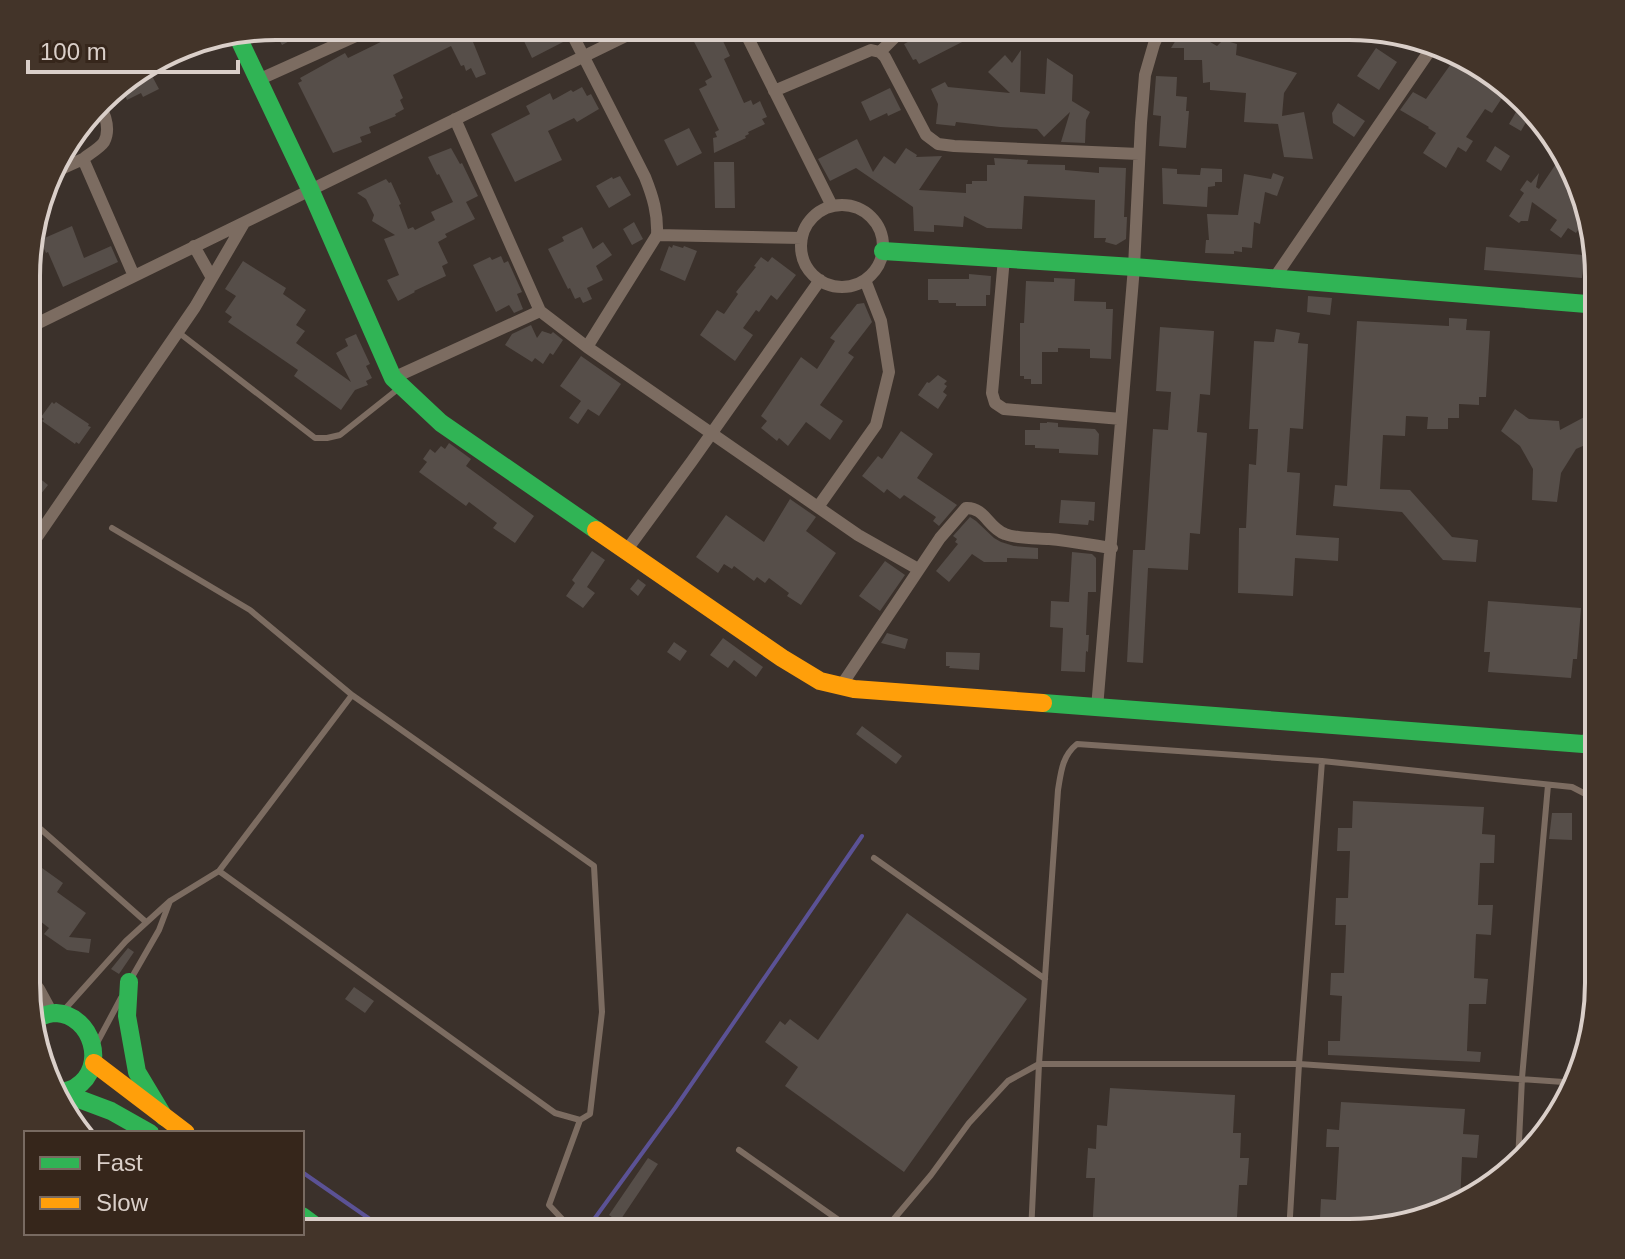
<svg xmlns="http://www.w3.org/2000/svg" width="1625" height="1259" viewBox="0 0 1625 1259" font-family="Helvetica,sans-serif">
	<style>
		.lines { fill: none; stroke-linecap: round; stroke-linejoin: round }
		.stream { stroke: #5b5295; stroke-width: 4 }
		.building { fill: #564e49 }
		.lane { stroke: #7c6c61; stroke-width: 6 }
		.street { stroke: #7c6c61; stroke-width: 12 }
		.fast { stroke: #30b455; stroke-width: 18 }
		.slow { stroke: #ff9f0a; stroke-width: 18 }
		.rim { fill: none; stroke: #dacfc9; stroke-width: 4 }
	</style>
	<rect width="100%" height="100%" fill="#3b312b"/>
	<g class="lines">
		<!-- stream -->
		<path class="stream" d="M302,1172L390,1233
			M584,1233L675,1108L862,836"/>
	</g>
	<!-- building -->
	<path class="building" d="M292,26H318L282,45L272,27Z
		M420,26H493L471,37L486,74L476,78L471,68L466,71L464,65L461,66L451,46L393,75L403,98L400,100L404,109L395,114L396,116L369,127L371,133L360,137L362,142L333,153L298,83L302,81L300,78L345,53L348,58L397,34L398,37Z
		M549,26H557L565,41L532,58L523,39Z
		M686,26H716L730,56L724,59L744,103L751,100L753,105L760,101L767,117L762,119L765,124L748,132L749,134L745,136L746,138L714,153L713,138L717,137L715,132L719,130L699,89L707,85L705,81L712,77Z
		M939,26H963L968,39L919,64L916,59L913,60L904,44Z
		M1184,27L1217,46L1223,40L1237,44L1236,55L1297,73L1284,93L1282,116L1304,112L1313,159L1284,157L1278,124L1244,122L1246,93L1210,90V82L1203,83L1202,60H1184V48H1171Z
		M1376,48L1397,62L1379,90L1357,76Z
		M1021,50L1020,92L1045,94L1047,58L1073,75L1072,101L1090,112L1086,120L1085,143L1061,142L1070,112L1044,137L1037,129L1000,127L956,122L955,126L936,124L938,104L931,89L945,82L948,87L1010,93L988,72L1005,55L1012,63Z
		M1458,54L1510,86L1492,113L1485,109L1466,137L1473,141L1466,152L1458,147L1446,168L1423,153L1436,133L1428,128L1429,127L1400,110L1413,92L1426,99Z
		M151,74L159,89L143,97L141,93L127,100L122,89Z
		M1156,76L1177,77L1176,96L1187,97L1186,111H1189L1186,148L1159,146L1161,116L1153,115Z
		M582,87L587,96L591,94L599,109L577,122L574,118L548,131L562,160L515,182L491,134L530,114L526,106L550,93L553,100L571,90L573,92Z
		M890,88L901,110L888,116L887,113L870,121L861,102Z
		M1523,100L1532,112L1521,131L1509,124Z
		M1338,103L1365,121L1354,137L1333,123L1332,113Z
		M689,128L702,153L677,166L664,140Z
		M857,139L873,172L884,156L895,164L906,148L917,155L916,157L942,156L919,190L966,193V184H972V181H987V165H995L994,158L1028,160L1027,164L1065,165V170L1099,173V167L1126,168L1124,217H1127L1126,239L1116,245L1105,242L1106,238H1094L1095,200L1024,196L1022,229L987,228L964,216L963,227L934,225V232L914,231L913,207L856,168L830,181L818,159Z
		M1495,146L1510,156L1501,171L1486,161Z
		M451,148L460,164L462,163L478,196L466,202L475,219L445,234L447,237L438,242L448,263L442,266L446,276L414,291L415,292L398,301L387,280L399,275L384,239L395,235L372,221L374,215L366,199L357,193L386,179L389,183L391,182L401,204L399,205L408,229L413,227L415,230L435,220L431,212L453,202L439,174L437,175L428,157Z
		M1562,155L1573,166L1586,218L1576,233L1568,228L1561,238L1550,230L1557,220L1532,202L1528,221H1521L1519,223L1509,216L1524,193L1520,190L1527,180L1531,183L1539,173L1536,187L1539,189Z
		M714,162H734L735,208H715Z
		M1162,168L1177,169V174L1200,175L1201,168L1222,169V182H1215V186L1208,187L1207,207L1163,204Z
		M1273,173L1284,177L1277,196L1265,192L1260,224L1254,222L1252,248L1242,247V252L1234,251V254L1205,253L1206,240H1209L1207,214L1238,215L1244,174L1271,179Z
		M620,176L631,195L609,208L596,186L612,177L613,179Z
		M634,222L643,239L632,245L623,229Z
		M72,226L84,258L111,246L118,262L63,287L48,252L46,253L40,240Z
		M582,227L593,249L603,242L612,255L596,266L603,280L587,288L592,299L583,303L580,297L575,299L570,288L568,289L548,249L564,241L562,237Z
		M673,245L683,248L684,246L697,251L685,281L660,270L669,246L672,248Z
		M1486,247L1584,255L1582,278L1484,270Z
		M501,256L504,263L508,261L522,292L517,294L523,309L514,313L509,305L496,312L473,265L490,257L492,260Z
		M761,257L768,262L772,257L796,275L777,300L771,295L759,312L756,310L743,328L753,335L735,361L700,335L717,310L724,314L738,294L736,292L756,267L754,266Z
		M243,261L286,288L283,294L306,310L296,325L305,331L296,343L351,382L336,353L348,346L345,339L356,334L370,364L366,366L372,378L366,381L368,385L355,390L341,410L294,376L298,370L228,322L232,317L225,312L236,296L225,289Z
		M969,274L991,276L990,295H986V306H956V303H939L938,300H928V279H969Z
		M1054,278L1075,279L1074,301L1106,302V309H1113L1111,359L1090,358V349L1058,348V352H1042V384H1031V379H1024V376H1020V323H1024L1026,281L1054,282Z
		M1308,296L1332,298L1330,315L1307,312Z
		M864,303L872,322L848,353L854,357L820,405L843,421L830,440L806,422L788,446L779,438L777,441L761,428L767,421L761,416L801,357L817,369L835,341L830,338L857,304Z
		M1449,318L1467,319L1466,330L1490,331L1486,397H1479V405L1459,404V418H1448V429H1427L1428,417L1406,416L1405,436L1383,435L1380,489L1410,490L1452,537L1478,540L1476,562L1443,560L1402,512L1333,506L1335,485L1347,486L1357,321L1449,326Z
		M531,325L537,338L542,331L551,334L553,332L563,340L553,355L550,353L543,364L535,358L532,362L505,345L512,334Z
		M1160,327L1214,331L1210,395L1200,394L1197,432L1207,433L1200,534L1190,533L1188,570L1148,568L1143,663L1127,662L1133,550H1145L1153,429L1168,430L1171,392L1156,391Z
		M1276,329L1300,333L1298,343L1308,344L1303,429L1290,428L1287,472L1300,473L1296,535L1339,538L1338,561L1295,558L1293,596L1238,593L1239,528H1246L1249,464L1256,465L1258,429H1249L1254,341L1274,342Z
		M581,356L621,384L599,416L588,409L578,424L569,418L581,401L560,386Z
		M938,375L947,381L944,384L947,386L943,392L947,395L938,409L918,395L927,382L929,383Z
		M52,402L54,404L56,402L89,424L88,426L91,427L79,444L76,442L75,444L42,421L44,419L41,417Z
		M1515,409L1529,419L1559,421L1560,430L1590,414L1599,439L1576,449L1561,473L1557,502L1532,500L1533,469L1520,446L1501,431Z
		M1047,422L1058,423V427L1095,429L1099,434L1098,455L1059,453V449L1035,448V445H1025V430H1040V423H1047Z
		M901,431L933,454L917,478L957,505L939,526L933,521L936,517L904,495L900,499L887,489L884,493L862,476L878,456L882,459Z
		M449,443L471,459L466,466L534,516L515,543L493,528L497,523L469,502L466,506L419,472L427,462L423,459L430,449L435,453L441,446L445,449Z
		M28,469L48,485L28,510Z
		M790,499L816,517L806,531L836,553L801,605L787,596L789,593L769,578L765,583L757,577L754,581L734,566L732,569L724,564L718,573L696,557L726,515L764,542Z
		M1061,500L1095,502L1094,521L1089,520L1088,525L1059,523Z
		M970,517L976,521L994,538L1001,542L1014,546L1038,548V559L1007,558V562H984L972,554L949,582L936,571L958,544L955,542L957,539L953,536Z
		M592,551L605,560L587,587L595,593L583,608L566,596L575,583L572,580Z
		M1072,552L1092,554L1096,558V592H1088L1086,635H1089L1088,652L1086,651L1085,672L1061,671L1063,628L1050,627L1051,601L1069,602Z
		M885,561L905,575L880,611L859,596Z
		M638,579L646,585L638,596L630,589Z
		M1488,601L1581,608L1577,659H1573L1571,678L1488,672L1490,652H1484Z
		M887,633L908,639L905,649L881,643Z
		M723,638L763,667L756,677L734,660L728,668L710,655Z
		M674,642L687,651L680,661L667,652Z
		M946,652L980,653L979,670L949,668L950,666H946Z
		M862,726L902,756L896,764L856,734Z
		M1353,801L1484,807L1482,834L1495,835L1494,863H1480L1478,905H1493L1491,935L1476,934L1474,978L1488,979L1486,1004H1469L1467,1051L1481,1052L1480,1062L1328,1055V1041H1340L1342,996L1330,995L1331,973H1344L1346,925H1335L1336,898H1348L1350,851H1337L1338,828H1352Z
		M1552,813H1572V840L1549,839Z
		M42,868L63,883L57,892L86,913L69,937L91,939L89,953L67,950L44,934L49,928L27,911V889Z
		M907,913L1027,999L904,1172L785,1086L798,1067L765,1042L780,1021L785,1025L790,1019L818,1040Z
		M128,948L134,952L119,974L111,969Z
		M354,987L374,1001L365,1013L345,999Z
		M1110,1088L1235,1095L1233,1133H1241L1240,1158H1249L1247,1185H1239L1236,1233H1092L1095,1178H1086L1088,1148L1096,1149L1097,1125L1107,1126Z
		M1341,1102L1465,1109L1463,1134L1479,1135L1477,1158L1462,1157L1460,1204L1445,1214L1349,1233H1330V1219L1320,1218L1321,1199L1336,1200L1339,1147H1326L1327,1129L1339,1130Z
		M648,1158L658,1164L619,1222L609,1215Z"/>
	<g class="lines">
		<!-- lane -->
		<path class="lane" d="M178,332L315,438H327L340,435L398,389
			M112,528L250,610L352,695L594,866L602,1012L590,1114L580,1120L549,1205L564,1221L582,1233
			M27,817L146,922
			M874,858L1045,979
			M219,871L555,1113L580,1120
			M170,901L219,871L352,695
			M65,1009L126,941L170,901L159,930L132,977
			M98,1041L121,998
			M739,1150L857,1233
			M1518,1162L1522,1078L1548,785
			M882,1233L931,1175L969,1123L1008,1081L1039,1064H1299L1578,1083
			M1031,1233L1039,1064L1058,790C1061,772 1062,756 1077,744L1322,761L1572,787L1599,801
			M1289,1233L1299,1064L1322,761"/>
		<!-- street -->
		<path class="street" d="M568,26L645,177C653,197 658,214 657,235
			M742,26L832,206
			M880,52L897,35L912,26
			M258,80L378,26
			M774,91L871,50L880,52L885,57L926,135L938,144L954,146L1139,154
			M455,119L540,311L587,347L858,535L918,569
			M83,159C89,154 100,148 104,142C111,129 105,114 99,103
			M52,173L83,159L134,276
			M801 246a41 41 0 1 1 82 0a41 41 0 1 1-82 0Z
			M194,246L212,278
			M1004,258L992,393L995,403L1004,409L1121,419
			M1273,280L1435,43
			M28,328L646,26
			M587,347L657,235L802,238
			M393,378L540,311
			M818,507L876,425L889,372L881,321L865,280
			M28,550L195,307L244,223
			M626,551L692,461L820,280
			M841,686L940,538L966,508C985,507 988,528 1005,534C1018,539 1036,538 1049,539C1070,541 1091,545 1112,548
			M1097,708L1134,267L1141,123L1145,75L1154,44L1162,26
			M27,973L39,989L52,1013"/>
		<!-- fast -->
		<path class="fast" d="M236,33L310,189L393,378L441,423L596,530
			M883,251L1134,267L1599,305
			M1043,703L1583,744L1599,739
			M129,982L127,1016L137,1072L164,1117
			M32,1020C40,1017 48,1013 56,1013C92,1015 108,1067 76,1087C70,1091 59,1092 52,1094
			M63,1093L111,1111L150,1133
			M302,1216L325,1233"/>
		<!-- slow -->
		<path class="slow" d="M596,530L782,658L820,681L854,689L1043,703
			M94,1063L186,1133"/>
	</g>
	<!-- crop -->
	<path d="M0 0H1625V1259H0ZM276 40H1349A236 236 0 0 1 1585 276V983A236 236 0 0 1 1349 1219H276A236 236 0 0 1 40 983V276A236 236 0 0 1 276 40Z" fill="#433429" fill-rule="evenodd"/>
	<path class="rim" d="M276 40H1349A236 236 0 0 1 1585 276V983A236 236 0 0 1 1349 1219H276A236 236 0 0 1 40 983V276A236 236 0 0 1 276 40Z"/>
	<!-- legend -->
	<rect x="24" y="1131" width="280" height="104" fill="#36261b" stroke="#786a61" stroke-width="2"/>
	<rect x="40" y="1157" width="40" height="12" fill="#30b455" stroke="#786a61" stroke-width="2"/>
	<text x="96" y="1171" font-size="24" fill="#dacfc9">Fast</text>
	<rect x="40" y="1197" width="40" height="12" fill="#ff9f0a" stroke="#786a61" stroke-width="2"/>
	<text x="96" y="1211" font-size="24" fill="#dacfc9">Slow</text>
	<!-- scale -->
	<path d="M28 60v12h210v-12" fill="none" stroke="#dacfc9" stroke-width="4"/>
	<text x="40" y="60" font-size="24" fill="#dacfc9" stroke="#36261b" stroke-width="6" paint-order="stroke">100 m</text>
</svg>
